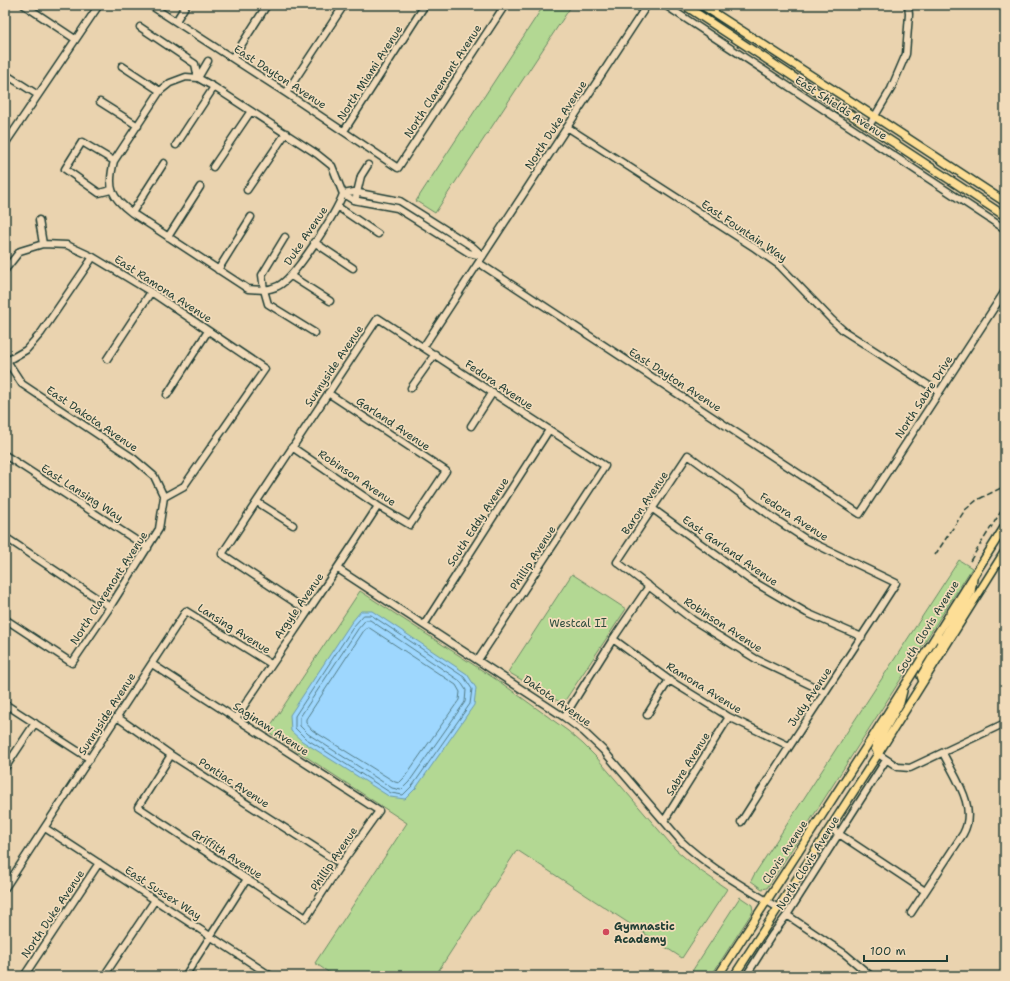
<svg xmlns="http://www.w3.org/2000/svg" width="1010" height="981" viewBox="0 0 1010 981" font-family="'Shantell Sans',sans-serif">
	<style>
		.green { fill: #b3d893; stroke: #698a64 }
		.water { fill: #9ed7fe; stroke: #6b99ad }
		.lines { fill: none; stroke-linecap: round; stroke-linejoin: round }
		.shore { stroke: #527b85; stroke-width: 1 }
		.minor-casing { stroke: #1f3d34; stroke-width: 9 }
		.major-casing { stroke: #1f3d34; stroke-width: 10 }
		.minor { stroke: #f1dbba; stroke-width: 6 }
		.major { stroke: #fdde96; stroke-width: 7 }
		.rail { stroke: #1f3d34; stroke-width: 1.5; stroke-dasharray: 6 3; stroke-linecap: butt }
		.poi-dot { fill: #d1495b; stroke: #f1dbba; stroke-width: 1.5 }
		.labels { text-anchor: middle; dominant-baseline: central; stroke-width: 3.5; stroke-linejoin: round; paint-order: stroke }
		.street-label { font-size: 11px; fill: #1f3d34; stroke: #f1dbba }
		.park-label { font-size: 11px; fill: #2e4c3e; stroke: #f1dbba }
		.poi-label { font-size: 11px; font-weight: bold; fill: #1f3d34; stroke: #f1dbba; text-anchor: start }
	</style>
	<rect width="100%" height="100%" fill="#ead3af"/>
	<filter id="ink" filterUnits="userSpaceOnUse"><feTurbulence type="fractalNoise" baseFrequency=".025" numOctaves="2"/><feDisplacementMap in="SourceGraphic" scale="8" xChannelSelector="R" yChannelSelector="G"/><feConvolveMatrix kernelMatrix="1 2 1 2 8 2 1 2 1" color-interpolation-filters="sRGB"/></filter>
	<g filter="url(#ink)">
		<!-- green -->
		<path class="green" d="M544,5H572L435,213L416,201Z
			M959,560L972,568L767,888L762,889L751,881L754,875Z
			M572,574L626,609L564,702H560L508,672Z
			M360,591L500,682L568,731L583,744L597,758L675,849L698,869L727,889L682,958L517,850L435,976H334L315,963L407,823L267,731Z
			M740,897L752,905L753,911L711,976H689Z"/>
		<!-- water -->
		<path class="water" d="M361,611H372L467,674L476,688L474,705L416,788L405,799L390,797L302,741L291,731L290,715L351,623Z"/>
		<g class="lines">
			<!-- shore -->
			<path class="shore" d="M364,615H371L464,677L472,689L470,704L413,785L403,795L391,793L305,738L295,728V716L354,626Z
				M366,620H370L460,681L466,690L465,702L409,782L401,790L392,788L308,734L300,726V717L358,629Z
				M368,627L456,685L460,692L459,700L404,778L399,783L395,782L312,730L306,723V719L363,632Z"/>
			<!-- minor casing -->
			<g class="minor-casing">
				<path id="minor" d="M24,5L75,39
					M150,5L286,93L398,168L505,5
					M665,5L1005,229
					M176,21L186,5
					M140,27L195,64L198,78
					M233,58L267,5
					M122,66L160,91
					M5,74L38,95
					M186,77L198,78L214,87L317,154L332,166L343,194C336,213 295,278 278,286C268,291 258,290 248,289L132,213C111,197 107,188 114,161L160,91L170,83Z
					M198,78L208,61
					M286,93L344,5
					M100,102L138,126
					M869,126L891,89L906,54L909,14L908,5
					M567,127L755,248L779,265L832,320L844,331L939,392
					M344,131L425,5
					M5,144L99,5
					M176,145L214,87
					M213,167L251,111
					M111,190L99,193L65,169L82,142L114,161
					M247,190L286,133
					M343,194L354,192L400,201L473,247L483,256
					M343,194L353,200L397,208L469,253L482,256
					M356,197L361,176L368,165
					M338,207L378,234
					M132,213L164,163
					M39,220L43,244
					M168,237L200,187
					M285,237L262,275L264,290L268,304L315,333
					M314,242L353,268
					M479,263L860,514L1005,291
					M5,270L20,251L43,244L67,245L93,257L151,292L265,369L184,486L164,497
					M218,270L251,217
					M291,276L330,301
					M424,346L647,5
					M107,359L151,292
					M7,361L26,350L41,333L93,257
					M5,362L7,361L22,384L133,458L154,476L164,497
					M411,388L435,354
					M167,395L208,331
					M471,426L493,392
					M292,447L378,506L410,525L446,471L328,393
					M5,455L148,548
					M257,502L293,525
					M653,509L749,579L807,613L862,637
					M5,537L110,607
					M338,569L564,717L584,732L603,750L681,841C709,868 745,887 778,908
					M308,611L222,554L378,318L605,466L478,660
					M5,619L72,663L110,607L159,529L164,497
					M424,625L549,430
					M613,639L669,680L729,717L789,746
					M152,664L379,811L341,864L306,918L138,807L171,755
					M5,704L90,759
					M647,715L669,680
					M117,717L171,755L341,864
					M564,717L613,639L649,586
					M236,718C283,647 332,578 378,506
					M878,754L898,767L910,768L1005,723
					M5,768L35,723
					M664,821L729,717
					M741,822C792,741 845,663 896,583L807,540L775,519L688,455L617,562L693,620L756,659L825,692
					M45,828L271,976
					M830,828L925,891
					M5,888L186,611L271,664
					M911,913L963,834C978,807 955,778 943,753
					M787,915L845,954L871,976
					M24,976L99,863
					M104,976L155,900
					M185,976L247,879
					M746,976L772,935L787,915L886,760"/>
			</g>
			<!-- major casing -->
			<g class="major-casing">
				<path id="major" d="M684,5L1005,216
					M702,5L880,120L1005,202
					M948,642L946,640L945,635L971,592L973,579
					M923,682L921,676L941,643L940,639L937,634
					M878,754L875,748L876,745L900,703L903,691
					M718,976L870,741L1005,526
					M734,976L878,754L1005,551"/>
			</g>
			<!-- minor -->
			<use href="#minor" class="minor"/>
			<!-- major -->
			<use href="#major" class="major"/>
			<!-- rail -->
			<path class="rail" d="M935,555L965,510L977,500L1005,486
				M970,561L1005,505"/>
		</g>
	</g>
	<!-- markers -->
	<circle class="poi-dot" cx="606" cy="932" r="4"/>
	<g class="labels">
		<!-- street labels -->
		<g class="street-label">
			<text transform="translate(370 73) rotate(-57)">North Miami Avenue</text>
			<text transform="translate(280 77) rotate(33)">East Dayton Avenue</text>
			<text transform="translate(443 81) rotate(-57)">North Claremont Avenue</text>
			<text transform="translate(841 108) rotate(33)">East Shields Avenue</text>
			<text transform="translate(556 125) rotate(-57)">North Duke Avenue</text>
			<text transform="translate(744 231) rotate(34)">East Fountain Way</text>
			<text transform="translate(306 236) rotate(-56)">Duke Avenue</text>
			<text transform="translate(163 289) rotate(33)">East Ramona Avenue</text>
			<text transform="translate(334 366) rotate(-56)">Sunnyside Avenue</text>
			<text transform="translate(675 380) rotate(33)">East Dayton Avenue</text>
			<text transform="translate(499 385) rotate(34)">Fedora Avenue</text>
			<text transform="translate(924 397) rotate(-57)">North Sabre Drive</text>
			<text transform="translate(92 419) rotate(34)">East Dakota Avenue</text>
			<text transform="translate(393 424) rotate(34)">Garland Avenue</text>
			<text transform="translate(357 478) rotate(34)">Robinson Avenue</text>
			<text transform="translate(82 493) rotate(33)">East Lansing Way</text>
			<text transform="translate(645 503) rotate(-56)">Baron Avenue</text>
			<text transform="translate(794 517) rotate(33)">Fedora Avenue</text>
			<text transform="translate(478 522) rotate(-57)">South Eddy Avenue</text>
			<text transform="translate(730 551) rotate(35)">East Garland Avenue</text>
			<text transform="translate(533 558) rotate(-57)">Phillip Avenue</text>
			<text transform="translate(109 588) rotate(-57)">North Claremont Avenue</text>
			<text transform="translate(299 606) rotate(-55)">Argyle Avenue</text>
			<text transform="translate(723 625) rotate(33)">Robinson Avenue</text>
			<text transform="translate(928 627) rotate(-58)">South Clovis Avenue</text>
			<text transform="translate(234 629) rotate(32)">Lansing Avenue</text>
			<text transform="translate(704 688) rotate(32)">Ramona Avenue</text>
			<text transform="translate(810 697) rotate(-56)">Judy Avenue</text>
			<text transform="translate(557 701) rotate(35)">Dakota Avenue</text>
			<text transform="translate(107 714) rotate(-57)">Sunnyside Avenue</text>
			<text transform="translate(271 729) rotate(33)">Saginaw Avenue</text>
			<text transform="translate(688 764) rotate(-58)">Sabre Avenue</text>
			<text transform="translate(234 783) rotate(33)">Pontiac Avenue</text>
			<text transform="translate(785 852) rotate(-57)">Clovis Avenue</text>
			<text transform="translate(227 854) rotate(33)">Griffith Avenue</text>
			<text transform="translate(334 859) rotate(-56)">Phillip Avenue</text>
			<text transform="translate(808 863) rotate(-58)">North Clovis Avenue</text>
			<text transform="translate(163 893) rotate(33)">East Sussex Way</text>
			<text transform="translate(53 914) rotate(-56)">North Duke Avenue</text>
		</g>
		<!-- park labels -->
		<g class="park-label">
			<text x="578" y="623">Westcal II</text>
		</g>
		<!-- poi labels -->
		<g class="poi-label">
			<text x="614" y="926">Gymnastic<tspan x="614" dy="13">Academy</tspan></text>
		</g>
	</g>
	<!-- margin -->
	<rect width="1010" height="981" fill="none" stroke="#f1dbba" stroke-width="20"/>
	<rect x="10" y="10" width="990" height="961" fill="none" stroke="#1f3d34" stroke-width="1.5" filter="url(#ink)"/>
	<!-- scale -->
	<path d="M864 955v6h83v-6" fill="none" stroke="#1f3d34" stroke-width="2"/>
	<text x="870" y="955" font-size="12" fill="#1f3d34" stroke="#f1dbba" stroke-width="3" paint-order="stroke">100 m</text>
</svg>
